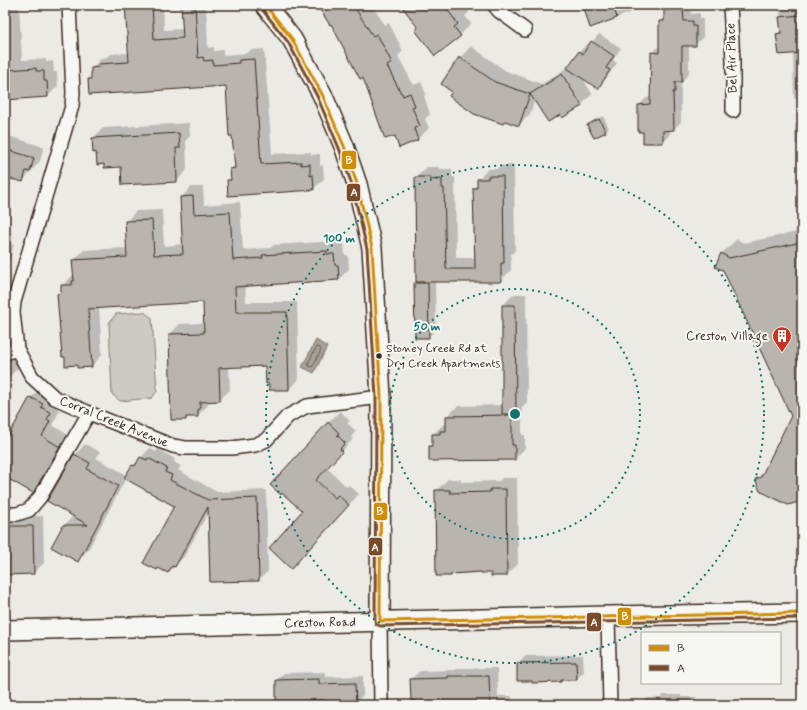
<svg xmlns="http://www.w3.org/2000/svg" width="807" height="710" viewBox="0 0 807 710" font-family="Mynerve,sans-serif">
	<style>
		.green { fill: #cdcac4; stroke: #847a71 }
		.water { fill: #a8a198; stroke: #7c7167 }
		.shadow { fill: #0003; fill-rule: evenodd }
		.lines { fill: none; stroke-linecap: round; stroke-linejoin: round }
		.shore { stroke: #675a4f; stroke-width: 1 }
		.building { fill: #bab4ae; stroke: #3b2a1e }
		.street-casing { stroke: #3b2a1e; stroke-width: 16 }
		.secondary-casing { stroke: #3b2a1e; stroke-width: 22 }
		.street { stroke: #f6f6f2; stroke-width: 13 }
		.secondary { stroke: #f6f6f2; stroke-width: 19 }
		.bus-1-casing { stroke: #f6f6f2; stroke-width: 6 }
		.bus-2-casing { stroke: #f6f6f2; stroke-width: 6 }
		.bus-1 { stroke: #d18d06; stroke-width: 3 }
		.bus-2 { stroke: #7a4b2a; stroke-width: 3 }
		.ring { fill: none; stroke: #0f766e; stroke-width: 2; stroke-dasharray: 2 4 }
		.bus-dot { fill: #3b2a1e; stroke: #f6f6f2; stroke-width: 1.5 }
		.labels { text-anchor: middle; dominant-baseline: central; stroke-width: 4; stroke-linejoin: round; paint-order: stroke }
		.bus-label { font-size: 12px; fill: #3b2a1e; stroke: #f6f6f2; text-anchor: start }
		.street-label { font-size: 13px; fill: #3b2a1e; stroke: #f6f6f2 }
		.poi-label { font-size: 13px; fill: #3b2a1e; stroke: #f6f6f2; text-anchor: end }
		.centre { fill: #0f766e; stroke: #f6f6f2; stroke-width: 2 }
		.ring-label { font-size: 12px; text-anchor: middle; font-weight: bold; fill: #0f766e; stroke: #f6f6f2; stroke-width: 4; stroke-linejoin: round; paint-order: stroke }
		.line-badge { stroke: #f6f6f2; stroke-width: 1.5 }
		.badge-label { font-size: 11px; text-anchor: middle; font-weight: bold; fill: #fff }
	</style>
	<rect width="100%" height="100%" fill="#ebeae5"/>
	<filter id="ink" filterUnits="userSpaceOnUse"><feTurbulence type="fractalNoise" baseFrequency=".025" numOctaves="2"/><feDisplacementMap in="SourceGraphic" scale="8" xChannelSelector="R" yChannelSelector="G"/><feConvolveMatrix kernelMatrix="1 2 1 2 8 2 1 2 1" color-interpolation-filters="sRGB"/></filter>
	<g filter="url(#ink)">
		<!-- green -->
		<path class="green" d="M144,312L152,318L157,391L152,398L120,401L112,394L109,323L116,314Z"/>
		<!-- water -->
		<path class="water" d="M316,340L327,347L314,373L302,367Z"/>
		<!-- shadow -->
		<path class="shadow" d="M5,5H19L22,60L46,59V62L53,61L54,72H57L58,86L48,96L5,99Z
			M126,5H163L164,30L183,29L182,5H206L208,48L214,47V51L223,50V55L247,53L250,50L264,49L272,154L311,152V155L320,154V166L323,165L324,179L313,189L228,181L232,178L231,169L236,164L227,85L89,79L92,76V68L102,58L107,57L110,54L129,53Z
			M318,5H372L385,25L389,23L403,51L398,56L412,82L414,85L421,82L426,94L424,96L430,114L425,119L429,128L418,139L395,134L331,22Z
			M403,5H464L469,12L465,16L471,24L460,35L419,28Z
			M579,5H591L580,9Z
			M594,5H638L630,13L591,26ZM621,10V12L600,13V11Z
			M670,5H690L691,14L700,13V19H703V37L695,45H689V74L682,81L681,85V122L674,129H670V134L663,142L644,131L639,105L646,98L651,97L652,53L660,45V22L665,17V10Z
			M779,5H802V98L794,99L793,53L777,34L782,30Z
			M599,34L621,48L613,60L617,63L605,80L598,87L582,77L592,94L581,105L535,100L530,114L519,125L506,120L503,123L442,84L460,58L471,46L506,71L542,84L571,65L579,52L587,44L589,46Z
			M603,116L609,128L606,131L594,136L589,125L592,121Z
			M802,118V144H795V125Z
			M189,123L190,136L186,140L187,170L177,181L122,166L97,151L93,138L103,128Z
			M5,135L44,147L40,161L23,181L17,179L15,181L5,179Z
			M514,165L515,251L511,254V270L500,281H435L436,330L428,337L415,284L417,282L416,178L427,167H440V169H452V177H455L456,258H476L474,188L478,185V180L488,169H497L500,166Z
			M191,187H203L204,205L240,202L243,250L270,248L274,245L337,241V244H344L345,255H348L349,269L339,279L245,285L246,302H297L299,379L289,389H270L266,365L229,366L230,390L219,400H208V405L197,416H189L186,419L170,334L180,324L204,323V301L99,308L102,355L92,366L58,294L62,290V286L72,276L74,275L73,261L84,250L127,248L126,222L136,211L162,210L164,246L184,244L181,198Z
			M802,231V499L801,500L757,479L765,470L792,416L724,270L716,266L722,253L737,239L744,243Z
			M5,235L13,237L11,244L14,245L5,276Z
			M514,294H526L527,402L522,407V435H525V448L515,459L430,446L433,443V434L444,424H447V416L458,406L503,405V305Z
			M5,331L7,338L5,342Z
			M5,348L12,353L18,368L10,376L5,378Z
			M41,387L61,402L57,409L60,410L52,425L70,436L43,482L33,492L5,477V444L31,398Z
			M340,411L350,421L347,423L356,431L351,437L353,439L327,468L347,487L349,485L359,494L302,556L304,511L328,423Z
			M85,444L100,452L96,458L127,475L133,466L150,448L156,452L158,449L175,459L174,462L181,466L178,470L217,492L266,490L268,571L259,580L209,511L184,557L168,572L175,506L126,478L88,550L78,560L64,526L74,515L75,455Z
			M502,478H517L518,564L507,575L482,571L452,573L450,575L436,491L448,479H461V482L499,481Z
			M43,516L44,563L33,573L5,574V517Z
			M583,655L584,672L576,679H563L561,681L533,682V680L518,663L525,656Z
			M458,668H497L498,696H512V703L569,702L571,700H584V705H415L411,679L420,671L455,670Z
			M326,672V677L363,676V696L359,699V705H277V680L284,673Z
			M663,695H681V697H696V705H641L648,698H661Z"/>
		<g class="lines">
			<!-- shore -->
			<path class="shore" d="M317,347L320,348L321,350L313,366L310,367L308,364Z"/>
		</g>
		<!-- building -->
		<path class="building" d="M125,5H152L154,40L183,38L181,5H195L198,58L203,57L204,61L213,60V65L239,63V60L254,59L261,164L301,162V165L310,164V176L313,175L314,190L228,196L227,180H231L230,169L235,168L232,136H229L226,86L89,95L88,79H91V68L99,67L98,64L129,62Z
			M317,5H353L373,36L377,34L392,63L387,66L401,93H402L403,96L410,93L415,106L412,107L420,126L414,128L418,140L399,148L395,136L385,139L363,78L360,79L331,24L330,25Z
			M401,5H444L458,24L454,27L461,36L435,56L415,30L418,28Z
			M583,5H613L617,18L590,28Z
			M683,9L684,21H693V26H696V46H682V82H675V92H673L674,130L663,131V143H643V132H638V105L650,104L651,52L659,53V21H664V10Z
			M802,15V53L779,55L776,34L781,33L779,17Z
			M591,41L614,56L606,68L610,70L598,89L567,68L579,51L583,54Z
			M459,57L495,82L530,94L562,74L582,106L562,118L560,115L548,122L530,94L519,126L505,121L503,124L474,114L449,96L452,92L441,84Z
			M36,68V71H44V81H47L48,97L5,100V70Z
			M599,119L606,132L594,138L587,125Z
			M179,133L180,148H176L177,182L122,185L121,167L104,168V164L97,165L96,152L93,153L92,138Z
			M5,149L34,158L30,172L26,171L23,182L5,177Z
			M488,176H503L504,263H501V282H416L415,177H430V180L442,179V188H444L446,269H475L473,188H477V179H488Z
			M193,196L194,214L230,212L233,260L263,258L262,255L327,251V254H334L335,265H338L339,280L235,287L236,312H287L289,390H269V384H266L265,366L219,368L220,401L200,402V409H198V417H186V420H171L169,334L204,333L203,302L88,309L92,367L77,368V365L65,366V357H62L57,294L61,293V285H72V281H74L72,260L127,257L125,221L152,220L154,255L183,254L180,197Z
			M802,242V491L800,495L802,501L788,505L760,491L755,479L761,477L791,416L723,270L715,267L721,253L729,258Z
			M414,283H428L429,338H415Z
			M502,305H515L516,414H502Z
			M30,397L43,404L41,407L51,413L47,419L50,421L42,436L60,447L33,493L5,477V442Z
			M512,415V445H515V460L429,461V446H432V434H440V431H446V416Z
			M328,422L339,433L337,435L345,443L340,449L343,451L316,480L335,498L338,495L349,505L291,569L269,548L302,511L282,493L281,495L270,485Z
			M74,454L90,463L87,469L118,486L78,562L51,547L63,525H88L47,501Z
			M140,457L147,460L148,458L167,468L165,472L172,475L170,480L208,500L257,498L259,581L210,582L208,507L175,567L172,566L168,573L158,568L157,570L143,563L174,506L124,478L132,465L135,466Z
			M490,489H506L507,576H491V573H481V572L451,574V576H436L435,490H450V493L490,492Z
			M5,526H33L34,574L5,575Z
			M576,662L577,680H561V682L532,683V681H517V663Z
			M448,676H489L490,705H465V704L414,705V701L411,700L410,679L448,678Z
			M319,679V684L355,683L356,704L324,705V700L276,701V680Z"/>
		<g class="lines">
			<!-- street casing -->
			<g class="street-casing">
				<path id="street" d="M69,5L73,93L72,106L14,302L13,312L17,349L32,377L55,398L89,413L173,446L185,448H232L255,445L266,440L288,416L307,406L381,397
					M494,5L499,11L525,30
					M730,5L733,61V111
					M5,353L17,349
					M5,514H17L29,510L40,497L89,413
					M608,616L610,705
					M380,621L381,705"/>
			</g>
			<!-- secondary casing -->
			<g class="secondary-casing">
				<path id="secondary" d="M265,5L292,39L322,94L344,146L357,184L372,248L381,397L380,621
					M5,630L608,616L802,613"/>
			</g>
			<!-- street -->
			<use href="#street" class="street"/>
			<!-- secondary -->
			<use href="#secondary" class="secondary"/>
			<!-- bus-1 casing -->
			<g class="bus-1-casing">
				<path id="bus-1" d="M265,5L292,39L322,94L344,146L357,184L372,248L381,397L380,621L802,613"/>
			</g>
			<!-- bus-2 casing -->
			<g class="bus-2-casing">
				<path id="bus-2" d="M261,8L288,42L317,96L339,148L352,185L367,249L376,397L375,621L376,624L380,626L802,618"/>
			</g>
			<!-- bus-1 -->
			<use href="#bus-1" class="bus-1"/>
			<!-- bus-2 -->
			<use href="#bus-2" class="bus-2"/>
		</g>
	</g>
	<!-- distance rings -->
	<g class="ring">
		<circle cx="515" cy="414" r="125"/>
		<circle cx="515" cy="414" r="249"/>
	</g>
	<!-- icons -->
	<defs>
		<g id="building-pin" transform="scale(1)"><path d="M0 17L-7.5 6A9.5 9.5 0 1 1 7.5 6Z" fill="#c8321e" stroke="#f6f6f2"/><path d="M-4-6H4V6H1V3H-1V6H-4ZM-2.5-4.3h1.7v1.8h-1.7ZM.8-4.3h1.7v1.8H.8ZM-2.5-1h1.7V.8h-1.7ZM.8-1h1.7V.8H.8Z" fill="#fff"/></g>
	</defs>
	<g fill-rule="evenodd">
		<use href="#building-pin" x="782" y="336"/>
	</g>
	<!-- markers -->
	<circle class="bus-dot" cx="379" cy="356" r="3.5"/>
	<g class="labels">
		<!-- bus labels -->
		<g class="bus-label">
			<text x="386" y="349">Stoney Creek Rd at<tspan x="386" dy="15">Dry Creek Apartments</tspan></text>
		</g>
		<!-- street labels -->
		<g class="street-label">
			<text transform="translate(732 58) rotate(-92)">Bel Air Place</text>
			<text transform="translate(114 422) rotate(22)">Corral Creek Avenue</text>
			<text transform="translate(320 623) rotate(-1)">Creston Road</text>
		</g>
		<!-- poi labels -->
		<g class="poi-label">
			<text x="768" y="336">Creston Village</text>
		</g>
	</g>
	<circle cx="515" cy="414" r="6" class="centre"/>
	<g class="ring-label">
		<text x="339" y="242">100 m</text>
		<text x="427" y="330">50 m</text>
	</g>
	<g class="line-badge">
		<rect x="341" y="150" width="16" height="20" rx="4" fill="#d18d06"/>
		<rect x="346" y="183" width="15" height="19" rx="4" fill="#7a4b2a"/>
		<rect x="373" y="502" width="15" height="19" rx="4" fill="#d18d06"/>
		<rect x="368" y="537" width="15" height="19" rx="4" fill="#7a4b2a"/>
		<rect x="617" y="607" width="15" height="19" rx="4" fill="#d18d06"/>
		<rect x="586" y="612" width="16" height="20" rx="4" fill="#7a4b2a"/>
	</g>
	<g class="badge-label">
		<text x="349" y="164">B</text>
		<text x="354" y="196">A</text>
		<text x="380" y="515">B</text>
		<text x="375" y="551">A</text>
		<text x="625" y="620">B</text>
		<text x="594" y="626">A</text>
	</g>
	<!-- margin -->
	<rect width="807" height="710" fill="none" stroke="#f6f6f2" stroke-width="20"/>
	<rect x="10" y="10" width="787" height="690" fill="none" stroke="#3b2a1e" stroke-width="1.5" filter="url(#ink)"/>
	<!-- legend -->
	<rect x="641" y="632" width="140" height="52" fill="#f6f6f2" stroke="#aba49d"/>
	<rect x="649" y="645" width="20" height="6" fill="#d18d06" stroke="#aba49d"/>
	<text x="677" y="652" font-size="12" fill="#3b2a1e">B</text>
	<rect x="649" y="665" width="20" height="6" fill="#7a4b2a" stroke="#aba49d"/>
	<text x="677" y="672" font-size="12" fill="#3b2a1e">A</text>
</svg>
